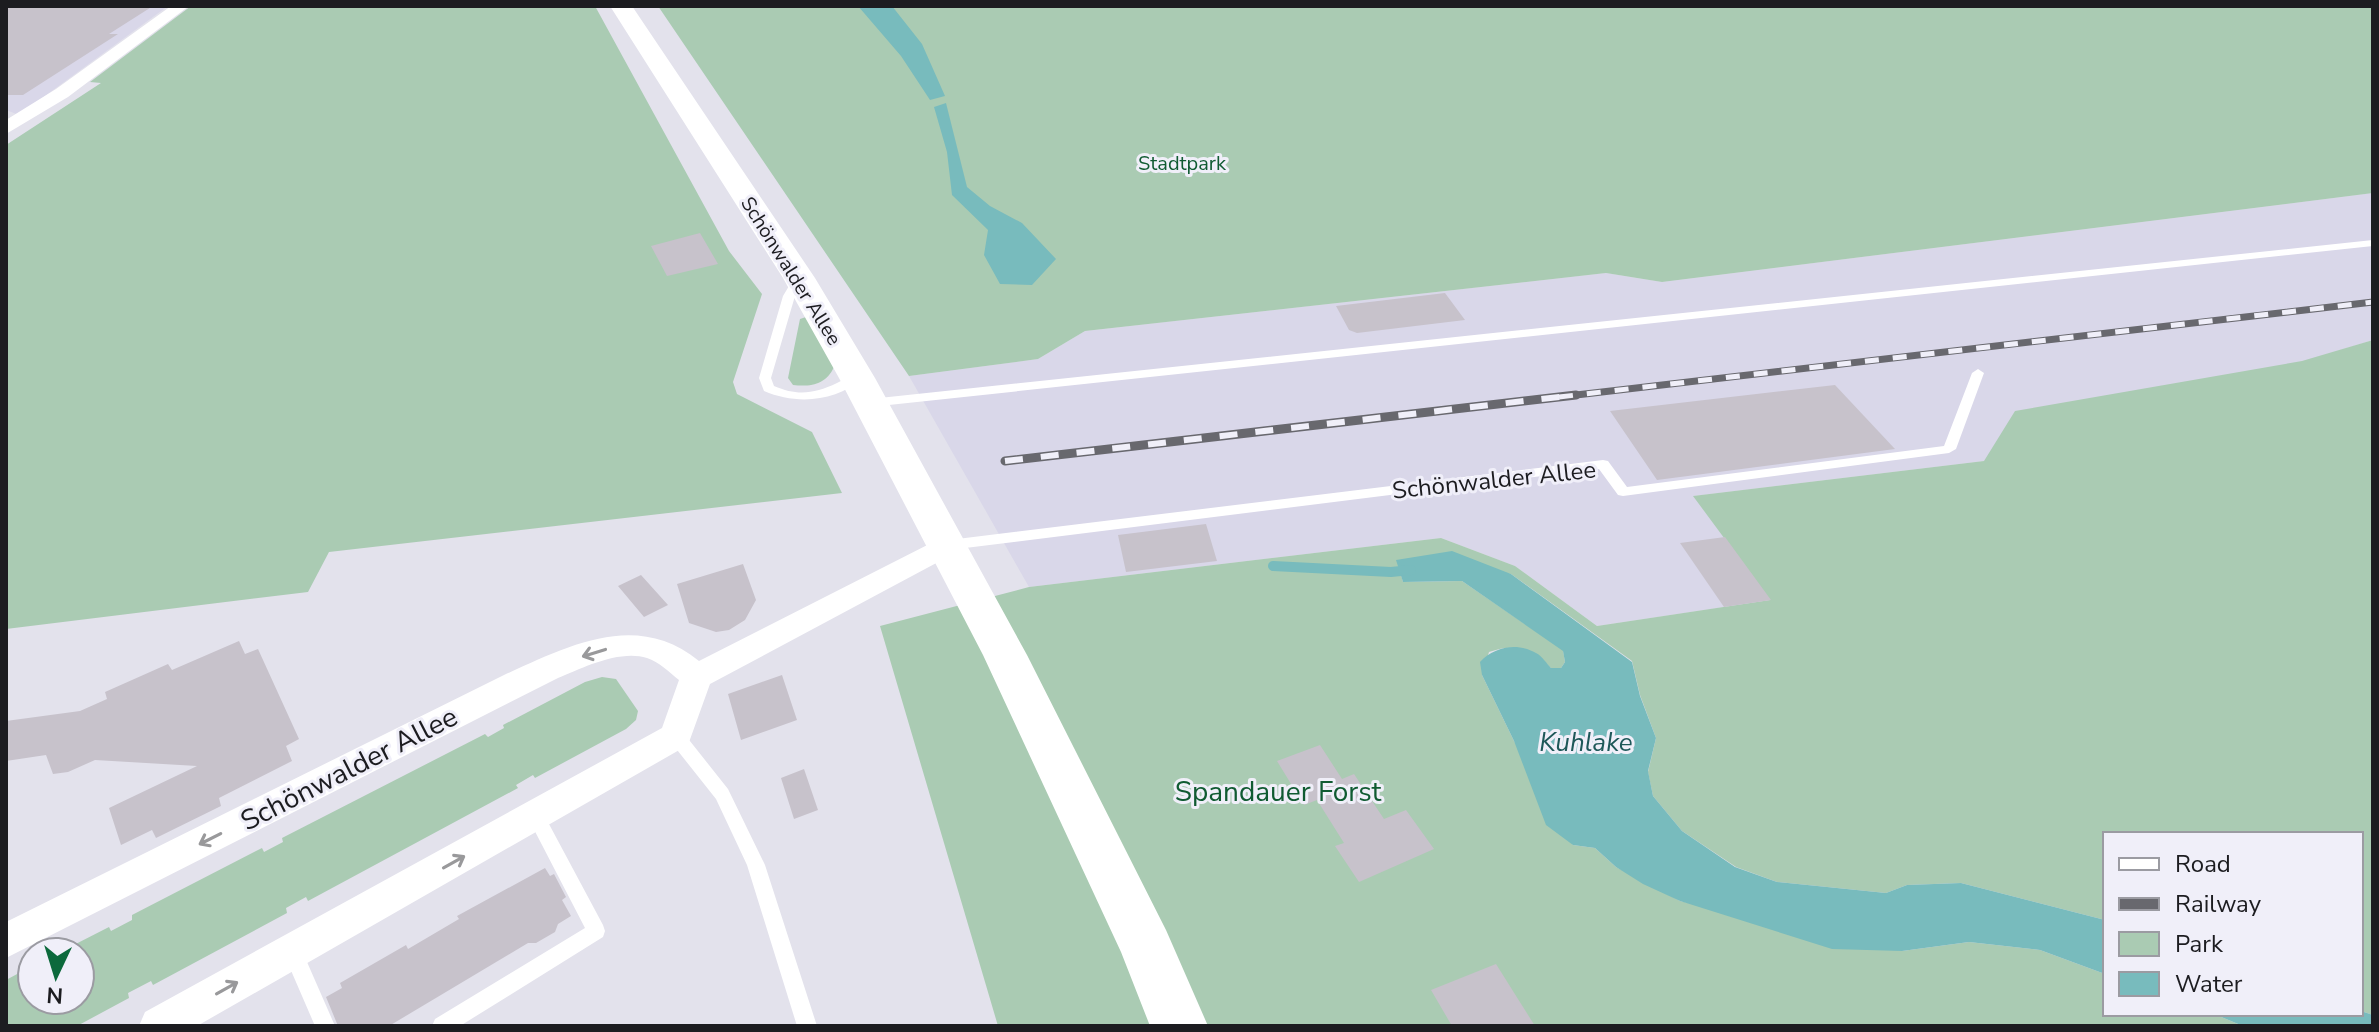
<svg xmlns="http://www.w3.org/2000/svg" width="2379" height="1032" viewBox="0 0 2379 1032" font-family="'Nunito Sans',sans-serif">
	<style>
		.built { fill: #d9d7e9 }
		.green { fill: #aacbb3 }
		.water { fill: #78bbbd }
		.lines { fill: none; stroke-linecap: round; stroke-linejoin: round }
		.stream { stroke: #78bbbd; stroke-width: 10 }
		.building { fill: #c7c2cb }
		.service { fill: #fff; fill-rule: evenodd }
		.minor { fill: #fff; fill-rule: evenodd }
		.secondary { fill: #fff; fill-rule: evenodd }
		.rail-far1-casing { stroke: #68686e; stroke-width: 7 }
		.rail-casing { stroke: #68686e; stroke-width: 9 }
		.rail-far1 { stroke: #f0eff9; stroke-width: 5; stroke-dasharray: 14; stroke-linecap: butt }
		.rail { stroke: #f0eff9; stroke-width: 6; stroke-dasharray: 18; stroke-linecap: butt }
		.oneway { stroke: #99999b }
		.labels { text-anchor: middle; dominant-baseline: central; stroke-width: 6; stroke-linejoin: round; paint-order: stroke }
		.far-park-label { font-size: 20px; fill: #105b32; stroke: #f0eff9 }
		.far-street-label { font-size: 20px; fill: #1c1c20; stroke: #f0eff9 }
		.street-label { font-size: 24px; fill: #1c1c20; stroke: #f0eff9 }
		.water-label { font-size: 26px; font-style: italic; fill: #1e5859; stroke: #f0eff9 }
		.near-street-label { font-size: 28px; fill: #1c1c20; stroke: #f0eff9 }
		.near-park-label { font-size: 28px; fill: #105b32; stroke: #f0eff9 }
	</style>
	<rect width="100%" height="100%" fill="#e3e2ec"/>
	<!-- built -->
	<path class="built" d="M6,6H168L19,115L6,110Z
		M2373,193V340L1984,461L1694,496L1771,600L1597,626L1515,566L1441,538L1029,587L909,376L1038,359L1085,331L1606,273L1662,282Z"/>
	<!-- green -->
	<path class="green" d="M191,6H595L729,251L762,294L733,382L737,394L812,432L842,493L329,552L308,592L6,629V145L101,83L90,82Z
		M658,6H2373V193L1662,282L1606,273L1085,331L1038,359L909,376Z
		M806,317L834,367C826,385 810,387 793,385L788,378L800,319Z
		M2373,340V1015L2361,1011V834H2105V920L1961,883L1907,885L1886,893L1777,882L1736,867L1682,831L1653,796L1648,772L1656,738L1640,695L1632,661L1511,574L1397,560L1403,582L1462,581L1563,650L1565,662L1561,668H1551C1531,650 1517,642 1489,652L1482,675L1514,741L1573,845L1595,848L1616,867L1680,901L1902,951L1969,942L2040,950L2105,974V1014H2214L2243,1026H998L880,626L1029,587L1441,538L1515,566L1597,626L1770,600L1693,496L1984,461L2015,411L2302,361Z
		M602,677L616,679L638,711L636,720L626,729L535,778L533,775L516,785L518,788L308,901L306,897L286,908L287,913L153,985L151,981L128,993L129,998L77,1026H6V980L32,966V1000H80V952H60L109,927L111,931L132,920V915L262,848L264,852L283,842L282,838L485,734L488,737L504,728L503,725L585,682Z"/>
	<!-- water -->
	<path class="water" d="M858,6H892L922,44L945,96L930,100L901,56Z
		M946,103L967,187L990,206L1022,223L1056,259L1032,285L1000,284L984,255L988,230L952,195L947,152L934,107Z
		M1452,551L1511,574L1632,662L1640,696L1656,738L1648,771L1653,796L1682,831L1735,867L1777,882L1886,893L1907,885L1961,883L2105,920V974L2040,950L1969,942L1902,951L1832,949L1680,901L1643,884L1616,867L1595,848L1573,845L1546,825L1514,741L1482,675L1480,662C1494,647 1517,642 1536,653C1542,656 1547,664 1551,668H1561L1565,662L1563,651L1462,581L1403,582L1396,560Z
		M2361,1011L2373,1015V1026H2243L2214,1014H2361Z"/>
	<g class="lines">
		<!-- stream -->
		<path class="stream" d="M1273,566L1391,572L1411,570"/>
	</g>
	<!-- building -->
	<path class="building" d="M6,6H153L109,34H118L23,95H6Z
		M700,233L718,264L667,276L651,246Z
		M1445,293L1465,320L1357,333L1349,330L1336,306Z
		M1835,385L1895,449L1657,480L1610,411Z
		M1206,524L1217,561L1126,572L1118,535Z
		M1725,537L1771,600L1724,607L1680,543Z
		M743,564L756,600L745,620L729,630L716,632L689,623L677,584Z
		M641,575L668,605L644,617L618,586Z
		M239,641L245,654L258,649L299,739L286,746L292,761L219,798L221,806L156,838L152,830L121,845L109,808L197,766L95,760L68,772L53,774L46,755L6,761V721L80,711L107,699L105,692L168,664L172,670Z
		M782,675L797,720L741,740L728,694Z
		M1320,745L1342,779L1354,774L1384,819L1406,810L1434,849L1359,882L1335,846L1344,843L1317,800L1304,805L1277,761Z
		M804,769L818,810L794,819L781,778Z
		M545,868L550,876L554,874L566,897L562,900L571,916L558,924L555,932L536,943H528L389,1026H338L326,997L342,988L340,983L406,945L408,949L459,919L457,916Z
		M1496,964L1535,1026H1452L1431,990Z"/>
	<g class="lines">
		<!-- service -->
		<path class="service" d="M2373,240V246L870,407L864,403L870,399Z
			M799,275L805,278L795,296L771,378L774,386C797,396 814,394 837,383C845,379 852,375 861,375L863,378C835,402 797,405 764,391L759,378L783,296L795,276Z
			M1978,369L1984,373L1956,449L1949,453L1623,496L1618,495L1599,469L949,550L942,545L949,540L1603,460L1608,461L1627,487L1944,446L1972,373Z
			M676,729L682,731L728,789L765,865L817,1026H797L747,865L716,799L670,741L668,736L670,731Z
			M536,809L542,811L603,925L605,931L603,937L460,1026H432L435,1019L585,928L527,816L530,811Z
			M293,943L300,946L335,1026H315L283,952L286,946Z"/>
		<!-- minor -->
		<path class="minor" d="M171,6H189L68,97L6,134V120L56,89Z
			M945,536L955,539L959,546L955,553L710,684L688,745L197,1026H139L145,1012L662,728L679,680C669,672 659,662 647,658C620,649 582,668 558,678L6,958V922L504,675C569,646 636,610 699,661Z"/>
		<!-- secondary -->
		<path class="secondary" d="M610,6H632L815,278L875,378L1027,655L1166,930L1208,1026H1150L1121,952L983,655L839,378L783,278Z"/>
		<!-- rail-far1 casing -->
		<g class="rail-far1-casing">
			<path id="rail-far1" d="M1559,397L2373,302"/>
		</g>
		<!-- rail casing -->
		<g class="rail-casing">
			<path id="rail" d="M1005,461L1576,395"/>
		</g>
		<!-- rail-far1 -->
		<use href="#rail-far1" class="rail-far1"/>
		<!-- rail -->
		<use href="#rail" class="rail"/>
	</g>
	<!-- one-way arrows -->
	<defs><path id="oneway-shaft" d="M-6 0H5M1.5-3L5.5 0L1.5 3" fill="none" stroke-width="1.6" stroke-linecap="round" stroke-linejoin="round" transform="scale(2)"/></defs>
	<g class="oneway">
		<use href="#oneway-shaft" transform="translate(594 653) rotate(163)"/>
		<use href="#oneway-shaft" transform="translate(210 839) rotate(153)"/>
		<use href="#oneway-shaft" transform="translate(454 862) rotate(-29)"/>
		<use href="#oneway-shaft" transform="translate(227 988) rotate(-29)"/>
	</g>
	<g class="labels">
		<!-- far-park labels -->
		<g class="far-park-label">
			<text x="1182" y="163">Stadtpark</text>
		</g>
		<!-- far-street labels -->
		<g class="far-street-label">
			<text transform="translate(791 271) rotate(58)">Schönwalder Allee</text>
		</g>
		<!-- street labels -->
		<g class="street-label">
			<text transform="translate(1494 480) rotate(-6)">Schönwalder Allee</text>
		</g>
		<!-- water labels -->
		<g class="water-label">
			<text x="1586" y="742">Kuhlake</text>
		</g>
		<!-- near-street labels -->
		<g class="near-street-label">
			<text transform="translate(349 769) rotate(-27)">Schönwalder Allee</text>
		</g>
		<!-- near-park labels -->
		<g class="near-park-label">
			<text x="1278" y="792">Spandauer Forst</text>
		</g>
	</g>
	<!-- border -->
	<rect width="2379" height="1032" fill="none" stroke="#1c1c20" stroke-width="16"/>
	<!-- legend -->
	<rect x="2103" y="832" width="260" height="184" fill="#f0eff9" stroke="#9b9ba2" stroke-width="2"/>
	<rect x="2119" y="858" width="40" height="12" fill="#ffffff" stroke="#9b9ba2" stroke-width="2"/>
	<text x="2175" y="872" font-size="24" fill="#1c1c20">Road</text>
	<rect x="2119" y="898" width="40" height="12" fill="#68686e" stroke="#9b9ba2" stroke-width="2"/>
	<text x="2175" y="912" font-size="24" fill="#1c1c20">Railway</text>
	<rect x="2119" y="932" width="40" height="24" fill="#aacbb3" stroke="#9b9ba2" stroke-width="2"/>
	<text x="2175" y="952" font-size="24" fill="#1c1c20">Park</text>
	<rect x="2119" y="972" width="40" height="24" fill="#78bbbd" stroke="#9b9ba2" stroke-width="2"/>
	<text x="2175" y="992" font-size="24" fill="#1c1c20">Water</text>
	<!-- north arrow -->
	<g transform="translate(56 976) rotate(184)"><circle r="38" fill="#f0eff9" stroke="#9b9ba2" stroke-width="2"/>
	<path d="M0-6L14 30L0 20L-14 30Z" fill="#0c693c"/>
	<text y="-12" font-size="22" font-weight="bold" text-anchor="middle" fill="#1c1c20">N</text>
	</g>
</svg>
